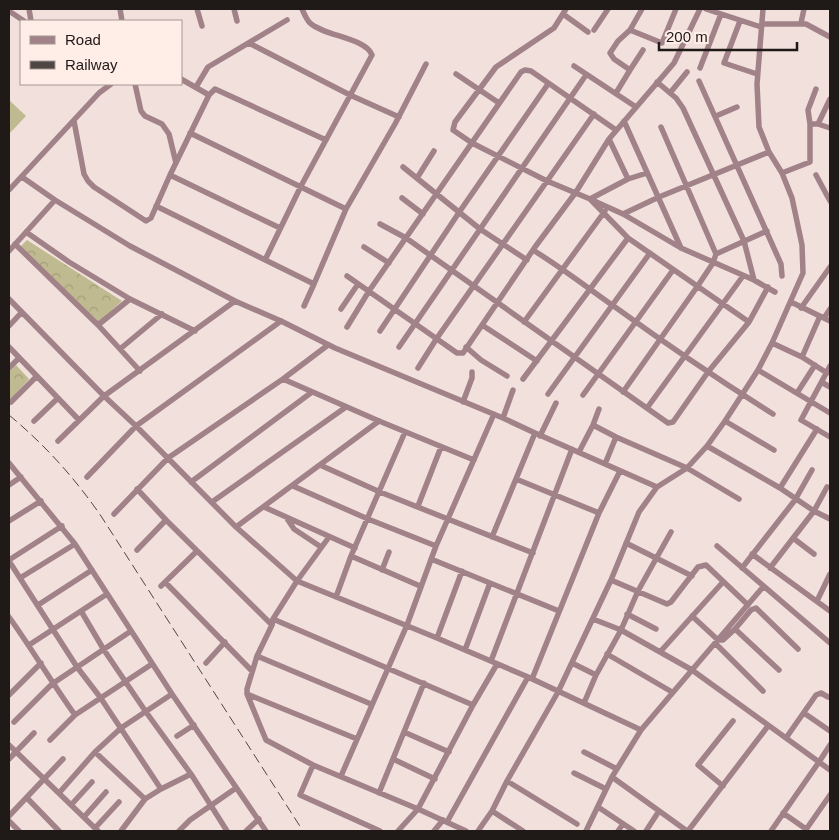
<svg xmlns="http://www.w3.org/2000/svg" width="839" height="840" viewBox="0 0 839 840" font-family="Arial,sans-serif">
	<style>
		.green { fill: #bfba8f }
		.park { fill: url(#park-crowns) }
		.lines { fill: none; stroke-linecap: round; stroke-linejoin: round }
		.minor { stroke: #a18289; stroke-width: 5.5 }
		.rail { stroke: #4f4744; stroke-width: 1; stroke-dasharray: 10 5; stroke-linecap: butt }
	</style>
	<defs>
		<pattern id="park-crowns" width="20" height="18" patternUnits="userSpaceOnUse" patternTransform="scale(1.25)"><rect width="20" height="18" fill="#bfba8f"/><path d="M2 6a3 3 0 1 1 6 0M12 15a3 3 0 1 1 6 0" fill="none" stroke="#a49f7b"/></pattern>
	</defs>
	<rect width="100%" height="100%" fill="#f1e0db"/>
	<!-- green -->
	<path class="green" d="M9,100L26,116L9,134Z"/>
	<!-- park -->
	<path class="park" d="M27,240L122,301L96,324L20,247Z
		M16,365L29,379L9,401V372Z"/>
	<g class="lines">
		<!-- minor -->
		<path class="minor" d="M29,9L31,21
			M120,9L122,21
			M197,9L202,26
			M234,9L237,21
			M566,9L554,28L496,67L455,122L453,130L472,143L547,181L590,199L628,238L749,322
			M706,9L761,27
			M9,11L24,21
			M563,14L588,32
			M740,21L724,63L757,74
			M801,23L804,9
			M762,24H806L830,37
			M594,30L608,9
			M630,30L662,43L676,9
			M249,43L350,95L399,117
			M574,66L636,107
			M700,68L721,14
			M630,70L643,50
			M456,74L499,103
			M181,79L209,95
			M699,81L781,264L782,276
			M657,82L676,98L683,108L744,241L754,280
			M135,84L141,111L145,116L162,124L169,134L176,163
			M196,87L208,67L287,20
			M616,93L630,70L614,59L610,53L618,41L630,30L642,9
			M670,93L687,72
			M716,116L737,107
			M74,121L84,174L88,181L94,187L146,221L151,218L170,175L209,95L215,89L326,140
			M624,121L681,248
			M810,124H818L830,99
			M818,124L830,128
			M190,133L346,209
			M609,139L628,179
			M403,167L480,229L527,260
			M782,173L810,162V124L808,110L816,89
			M170,175L280,228
			M816,175L830,201
			M22,177L55,200L130,246L235,301L281,321L335,348L503,418L535,433L657,487
			M417,178L434,151
			M9,190L99,93L111,84
			M402,198L423,214
			M590,199L628,179L647,173
			M592,200L623,214L681,248L754,280L775,292
			M156,206L314,284L346,209L395,124L426,64
			M623,214L659,197L769,152
			M380,224L406,238L668,423L673,422L708,372L749,322L768,287
			M26,232L69,262L130,299L195,331
			M15,244L98,325L140,371
			M364,247L389,263
			M533,250C562,268 588,288 615,307C666,344 719,380 773,414
			M9,251L55,200
			M716,254L767,231
			M265,260L301,186L372,55C366,38 324,36 310,23C306,19 304,13 302,9
			M347,276L457,353H463L535,247L576,192L609,139L674,63L700,9
			M9,299L104,396L136,426L236,527L297,581L437,638L528,677L641,730
			M791,302L830,321
			M304,306L314,284
			M801,308L830,267
			M341,309L358,284
			M824,318L830,309
			M524,322L605,211
			M98,325L130,299
			M482,325L537,361
			M9,326L21,313
			M347,327L369,291L521,72L525,70L531,71L616,130
			M380,331L460,211L548,84
			M772,343L802,357L827,373
			M9,347L79,420
			M399,347L586,75
			M466,347L481,360L507,376
			M120,349L162,314
			M802,357L820,316
			M830,366L801,420L830,437
			M9,368L19,358
			M418,368L437,338L594,114
			M758,370L830,413
			M283,379L379,421L474,460
			M523,379L628,238
			M823,383L830,387
			M623,392L697,287L713,263L716,254L661,127
			M797,393L815,365
			M548,394L650,253
			M583,395L673,270
			M11,402L37,376
			M463,402L472,378V372
			M647,408L743,276
			M503,418L513,390
			M34,421L58,398
			M725,421L774,450
			M593,425L616,437L687,468L739,499
			M540,436L556,403
			M58,441L104,396L235,301
			M707,446L780,488L814,511L830,519
			M579,452L593,425L599,409
			M9,463L75,544L172,694L266,831
			M605,464L616,437
			M320,465L380,492L533,553
			M87,477L136,426L281,321
			M516,479L599,513
			M191,482L312,392
			M9,485L21,477
			M293,486L368,519L436,546
			M780,488L817,429
			M137,489L166,520L272,625
			M212,502L346,407
			M418,506L441,447
			M264,507L355,548
			M114,514L168,458L283,379L328,345
			M286,517L294,529L321,547
			M9,521L41,501
			M236,527L379,421
			M329,537L297,581L273,619L272,625L257,656L247,689V694L266,740L313,765L418,809L466,831
			M492,537L535,433
			M793,538L814,554
			M626,543L692,576
			M717,546L830,643
			M137,550L166,520
			M752,554L830,611
			M351,556L420,586
			M431,559L559,611
			M9,560L62,526
			M9,561L77,667L100,697L161,789
			M742,568L795,500L812,470
			M770,568L814,511L827,487
			M382,570L389,552
			M20,578L75,544
			M611,580L667,604L671,602L698,567L706,565L748,605
			M165,582L252,671
			M161,586L197,551
			M763,587L692,670L819,762L771,831
			M336,597L351,556L405,432
			M817,601L830,574
			M38,605L92,570
			M81,611L104,650L146,712L191,774L227,831
			M627,614L656,629
			M692,616L718,640H723L735,629L779,670
			M9,617C32,649 52,683 75,715
			M273,619L473,705
			M735,629L751,610L756,608L798,649
			M437,638L462,571
			M716,644L763,691
			M29,645L107,594
			M465,650L490,583
			M660,652L723,582
			M607,654L672,692
			M257,656L371,704
			M491,661L572,449
			M206,663L225,642
			M572,663L596,675L621,630L638,591L671,532
			M532,679L599,513L620,471
			M247,694L357,739
			M9,695L41,663
			M584,703L596,675
			M804,713L830,731
			M14,722L52,684L131,631
			M404,732L449,752
			M177,736L194,725
			M786,738L816,695L821,693L828,697
			M50,740L75,715L152,664
			M9,745L98,831
			M830,745L819,762L830,770
			M95,752L145,799
			M584,752L617,769
			M9,759L34,733
			M393,759L435,779
			M313,765L300,795L380,831
			M574,773L606,789
			M341,776L407,625L436,546L494,414
			M612,777L687,831
			M507,781L577,824
			M723,786L698,765L733,721
			M59,793L95,752L121,728L172,694
			M379,793L424,683
			M27,798L59,831
			M71,805L92,782
			M598,807L634,831
			M492,811L523,831
			M783,813L806,829
			M9,816L63,759
			M84,817L106,792
			M9,821L19,831
			M447,822L528,677
			M95,828L119,802
			M121,831L145,799L161,789L191,774
			M179,831L190,820L236,788
			M246,831L259,819
			M398,831L418,809L473,705L497,664
			M434,831L443,820
			M478,831L492,811L507,781L558,692L611,580L639,512L657,487L687,468L707,446L725,421L758,370L772,343L803,273L802,245L792,198L782,173L769,152L759,127L757,84L763,9
			M586,831L612,777L641,730L692,670L621,630L593,619
			M618,831L623,824
			M646,831L659,811
			M688,831L768,726
			M805,831L830,795"/>
		<!-- rail -->
		<path class="rail" d="M9,415C45,445 74,477 101,516L303,831"/>
	</g>
	<!-- border -->
	<rect width="839" height="840" fill="none" stroke="#1f1917" stroke-width="20"/>
	<!-- legend -->
	<rect x="20" y="20" width="162" height="65" fill="#ffede8" stroke="#a59894"/>
	<rect x="30" y="36" width="25" height="8" fill="#a18289" stroke="#a59894"/>
	<text x="65" y="45" font-size="15" fill="#1f1917">Road</text>
	<rect x="30" y="61" width="25" height="8" fill="#4f4744" stroke="#a59894"/>
	<text x="65" y="70" font-size="15" fill="#1f1917">Railway</text>
	<!-- scale -->
	<path d="M659 42v8h138v-8" fill="none" stroke="#1f1917" stroke-width="2.5"/>
	<text x="666" y="42" font-size="15" fill="#1f1917" stroke="#ffede8" stroke-width="4" paint-order="stroke">200 m</text>
</svg>
